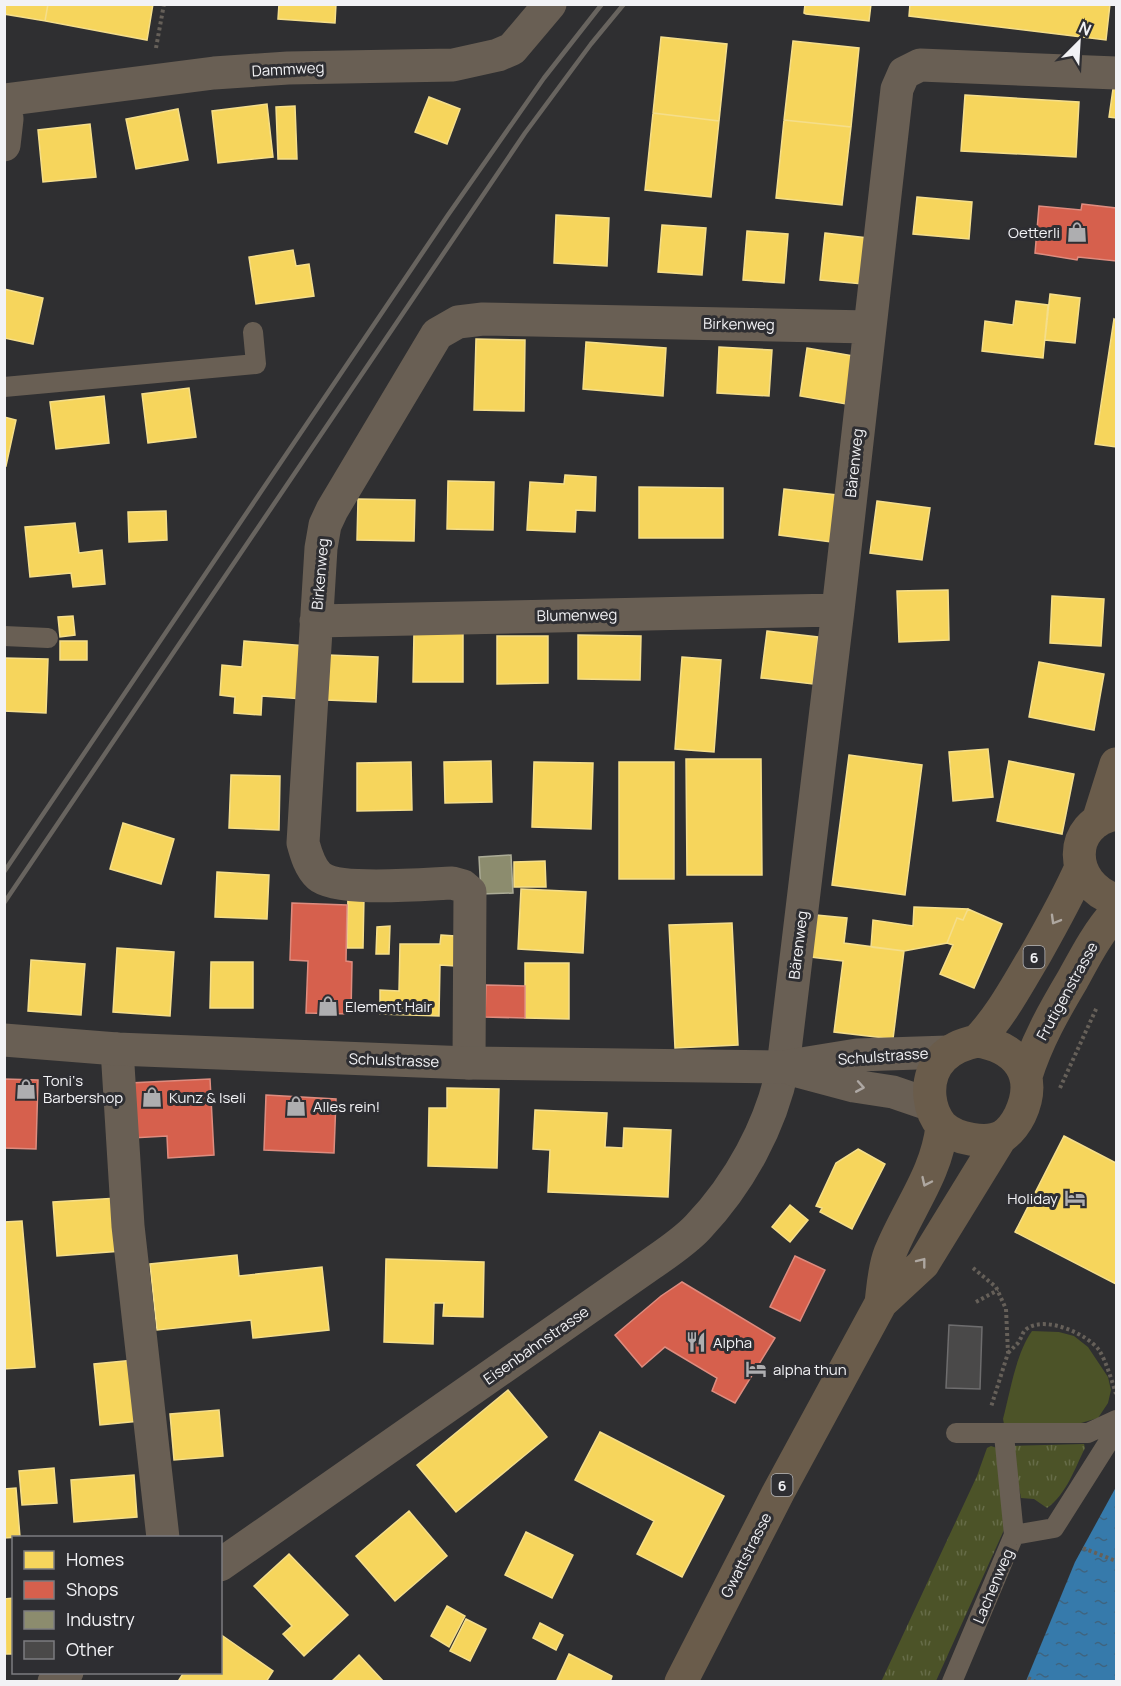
<svg xmlns="http://www.w3.org/2000/svg" width="1121" height="1686" viewBox="0 0 1121 1686" font-family="Manrope,sans-serif">
	<style>
		.grass { fill: url(#grass-tufts) }
		.green { fill: #4c5328 }
		.water { fill: url(#water-ripples) }
		.homes { fill: #f6d55c; stroke: #f5de8a; stroke-width: 1.5 }
		.shops { fill: #d6604d; stroke: #de8c7f; stroke-width: 1.5 }
		.industry { fill: #8c8c6e; stroke: #abab96; stroke-width: 1.5 }
		.building { fill: #4a4949; stroke: #6e6d6e; stroke-width: 1.5 }
		.lines { fill: none; stroke-linecap: round; stroke-linejoin: round }
		.path { stroke: #666059; stroke-width: 4; stroke-dasharray: 3 3; stroke-linecap: butt }
		.service { stroke: #695f54; stroke-width: 20 }
		.minor { stroke: #695f54; stroke-width: 33 }
		.tertiary { stroke: #695f54; stroke-width: 33 }
		.primary { stroke: #6a5c4b; stroke-width: 33 }
		.rail { stroke: #68645f; stroke-width: 4.5 }
		.oneway { stroke: #aea7a0 }
		.oneway2 { stroke: #aea8a4 }
		.labels { text-anchor: middle; dominant-baseline: central; stroke-width: 6; stroke-linejoin: round; paint-order: stroke }
		.shield { fill: #2e2e32; stroke: #b7b7ba; stroke-width: 1.5 }
		.shield-label { font-size: 14px; font-weight: bold; fill: #f2f2f5 }
		.street-label { font-size: 15px; fill: #f2f2f5; stroke: #2e2e32 }
		.poi-label { font-size: 15px; fill: #f2f2f5; stroke: #2e2e32; text-anchor: start }
	</style>
	<defs>
		<pattern id="grass-tufts" width="24" height="20" patternUnits="userSpaceOnUse" patternTransform="scale(1.5)"><rect width="24" height="20" fill="#4c5328"/><path d="M3 7l-1-3M5 7V3M7 7l1-3M15 17l-1-3M17 17v-4M19 17l1-3" fill="none" stroke="#666c48"/></pattern>
		<pattern id="water-ripples" width="26" height="14" patternUnits="userSpaceOnUse" patternTransform="scale(1.5)"><rect width="26" height="14" fill="#367aab"/><path d="M2 4q2-2 4 0t4 0M15 11q2-2 4 0t4 0" fill="none" stroke="#3f647f"/></pattern>
	</defs>
	<rect width="100%" height="100%" fill="#2f2f31"/>
	<!-- grass -->
	<path class="grass" d="M1084,1444L1085,1448C1075,1468 1066,1495 1047,1508L1034,1499L1021,1498L1011,1446Z
		M991,1446L997,1448L1004,1530L936,1681L881,1682L977,1476L987,1448Z"/>
	<!-- green -->
	<path class="green" d="M1032,1331L1059,1332L1074,1336L1088,1347L1108,1377L1111,1390L1108,1403L1098,1418L1071,1426L1004,1424L1003,1419C1010,1393 1016,1353 1032,1331Z"/>
	<!-- water -->
	<path class="water" d="M1116,1487V1681H1026L1075,1562Z"/>
	<!-- homes -->
	<path class="homes" d="M4,4H48L45,21L4,14Z
		M48,4H153L147,40L45,21Z
		M279,4H336L335,23L278,19Z
		M805,4H871L869,21L806,14L804,13Z
		M910,4H1110L1106,40L909,16Z
		M661,37L727,44L719,121L653,113Z
		M793,41L859,48L851,127L784,120Z
		M1113,89H1116V118L1109,117Z
		M965,95L1079,102L1076,157L961,151Z
		M429,97L460,109L447,144L415,132Z
		M267,104L273,157L218,163L212,111Z
		M295,106L297,159H278L276,107Z
		M178,109L188,160L136,169L126,119Z
		M653,113L719,121L711,197L645,190Z
		M784,120L851,127L842,205L776,198Z
		M90,124L96,177L43,182L38,130Z
		M917,197L972,202L969,239L913,234Z
		M556,215L609,218L607,266L554,263Z
		M662,225L706,228L702,275L658,272Z
		M747,231L788,234L784,283L743,280Z
		M825,233L868,238L863,284L820,280Z
		M293,250L296,266L309,264L314,296L256,304L249,257Z
		M4,289L43,298L33,344L4,338Z
		M1050,294L1080,298L1075,343L1045,340Z
		M1016,301L1048,305L1043,358L982,351L985,321L1013,325Z
		M1114,319L1116,320V447L1095,444Z
		M476,339L525,340L524,411L474,410Z
		M586,342L666,348L663,396L583,389Z
		M719,347L772,350L769,396L717,393Z
		M807,348L854,356L846,404L800,396Z
		M189,388L196,437L148,443L142,394Z
		M104,396L109,443L56,449L50,402Z
		M4,417L16,420L6,466L4,465Z
		M565,475L596,477L595,511L576,510L575,532L527,530L530,482L564,484Z
		M448,481L494,482L493,530L447,529Z
		M639,487L723,488V538H639Z
		M784,489L837,495L831,542L779,535Z
		M358,499L415,500L414,541L357,540Z
		M877,501L930,508L922,560L870,553Z
		M166,511L167,540L129,542L128,512Z
		M75,523L79,553L102,550L105,584L73,587L71,573L30,577L25,527Z
		M948,590L949,640L899,642L897,591Z
		M1052,596L1104,599L1101,646L1050,643Z
		M73,616L75,635L60,637L58,617Z
		M767,631L818,637L813,684L761,678Z
		M414,632L463,633V682H413Z
		M578,635L641,636L640,680L578,679Z
		M497,636H548V683L497,684Z
		M60,641H87V660H60Z
		M244,641L307,646L303,699L262,696L261,715L234,713L235,697L220,695L222,665L242,667Z
		M328,655L378,657L376,702L326,700Z
		M682,657L721,660L714,752L675,749Z
		M4,658L48,659L46,713L4,711Z
		M1039,662L1104,674L1094,730L1029,717Z
		M988,749L993,797L953,801L949,752Z
		M849,755L922,765L905,895L832,885Z
		M686,759H761L762,875H687Z
		M491,761L492,802L445,803L444,762Z
		M1009,761L1074,774L1062,834L997,821Z
		M411,762L412,810L357,811V763Z
		M534,762L593,763L591,829L532,827Z
		M619,762H674V879H619Z
		M231,775L280,776L279,830L229,828Z
		M123,823L174,839L161,884L110,869Z
		M545,861L546,887H514V862Z
		M217,872L269,875L267,919L215,917Z
		M521,889L586,892L583,953L518,949Z
		M348,896H364L363,948H347Z
		M914,907L968,909L963,920L957,918L947,943L904,951L871,947L873,920L913,926Z
		M968,909L1002,924L974,988L940,974L953,945L947,943L957,918L963,920Z
		M816,915L847,918L844,943L904,951L893,1039L834,1032L843,961L811,957Z
		M732,923L738,1045L675,1048L669,925Z
		M390,926L389,954H376L377,927Z
		M441,935L455,936V966L440,965L439,1016L380,1014V990L399,991L400,944H440Z
		M117,948L174,952L170,1016L113,1012Z
		M31,960L85,964L81,1015L28,1011Z
		M211,962H253V1008H210Z
		M525,963H569V1019L525,1018Z
		M447,1088L499,1089L497,1168L428,1166L429,1108H447Z
		M535,1110L607,1113L605,1147L623,1148L624,1128L671,1130L668,1197L548,1192L550,1150L533,1149Z
		M1064,1136L1116,1163V1284L1015,1232Z
		M858,1149L885,1164L852,1229L820,1212L822,1208L816,1206L836,1163Z
		M118,1198L122,1251L57,1256L53,1202Z
		M790,1205L808,1220L790,1242L772,1227Z
		M22,1221L35,1367L4,1369V1222Z
		M237,1255L239,1276L322,1267L329,1330L253,1338L251,1320L157,1330L150,1264Z
		M386,1259L484,1262L483,1317L443,1316L444,1303H434L433,1344L384,1342Z
		M134,1360L140,1421L100,1425L94,1364Z
		M508,1390L547,1437L456,1512L417,1465Z
		M219,1410L223,1456L174,1460L170,1414Z
		M600,1432L724,1496L682,1577L637,1554L654,1521L575,1480Z
		M54,1468L57,1503L22,1505L19,1471Z
		M134,1475L137,1517L74,1522L71,1480Z
		M16,1488L20,1537L4,1538V1489Z
		M409,1511L447,1556L395,1601L356,1556Z
		M526,1532L573,1555L552,1598L505,1575Z
		M289,1554L348,1615L304,1656L283,1634L292,1626L254,1586Z
		M14,1598V1654H6L4,1599Z
		M447,1606L465,1616L449,1647L431,1636Z
		M466,1619L486,1629L470,1661L450,1651Z
		M540,1623L563,1635L556,1650L533,1638Z
		M220,1634L273,1671L266,1682H181L179,1680L184,1672H220Z
		M569,1654L612,1676L610,1682H556Z
		M359,1655L384,1682H331Z"/>
	<!-- shops -->
	<path class="shops" d="M1082,204L1116,208V261L1078,257L1077,260L1035,253L1039,206L1081,210Z
		M292,903L347,905L346,961L352,962L351,1014L306,1013L308,961L290,960Z
		M486,985L525,986V1018L485,1017Z
		M4,1079L38,1080L36,1149L4,1148Z
		M210,1079L214,1155L168,1158L167,1136L132,1138L129,1083Z
		M266,1095L336,1099L334,1153L264,1150Z
		M795,1256L825,1270L800,1321L770,1307Z
		M682,1282L775,1338L735,1403L712,1391L717,1378L665,1347L642,1367L615,1335L661,1296Z"/>
	<!-- industry -->
	<path class="industry" d="M511,855L513,893L481,894L479,857Z"/>
	<!-- building -->
	<path class="building" d="M949,1325L982,1327L980,1389L946,1388Z"/>
	<g class="lines">
		<!-- path -->
		<path class="path" d="M156,48L164,4
			M1060,1088L1097,1007
			M973,1268L996,1287L1006,1309L1008,1353L991,1407
			M976,1302L998,1290
			M1008,1353C1012,1349 1015,1346 1018,1343C1022,1338 1022,1331 1028,1328C1047,1316 1087,1334 1099,1350C1106,1361 1112,1381 1116,1394
			M1083,1548L1116,1561
			M1028,1678L1036,1682"/>
		<!-- service -->
		<path class="service" d="M4,387L256,364L253,332
			M4,636L48,638
			M956,1433H1088L1116,1420
			M1004,1435L1014,1535
			M952,1682L1014,1535L1054,1528L1116,1430"/>
		<!-- minor -->
		<path class="minor" d="M4,100L214,73L288,68L453,65L498,55L512,49L550,4
			M4,145L7,119L5,100
			M316,621L838,610
			M117,1049L128,1226L163,1538
			M469,1063L470,892L463,886L452,883C426,884 337,892 319,876C310,868 306,854 303,843L321,548L325,525L332,510L437,334L458,322L483,319L869,327
			M220,1565L651,1264C667,1253 685,1241 698,1227C739,1184 771,1126 783,1067L838,610L897,89L904,73L920,65L1116,73
			M54,1682L67,1672"/>
		<!-- tertiary -->
		<path class="tertiary" d="M4,1040L117,1049L469,1063L783,1067L857,1055L948,1052
			M794,1070L854,1086L893,1092L931,1105"/>
		<!-- primary -->
		<path class="primary" d="M1116,814C1067,823 1067,884 1116,900
			M1098,821L1116,764
			M977,1041C1017,1047 1039,1075 1020,1115C1016,1123 1010,1131 1003,1136C987,1145 955,1139 942,1126C935,1118 931,1107 930,1097C927,1065 947,1047 977,1041Z
			M977,1041C1001,1016 1016,987 1034,957C1051,927 1067,899 1081,867
			M1026,1076C1037,1041 1054,1011 1073,979C1086,955 1098,932 1116,912
			M881,1303C883,1287 884,1268 890,1253C907,1210 937,1174 942,1126
			M681,1682L779,1491L881,1303L923,1264L1001,1137"/>
		<!-- rail -->
		<path class="rail" d="M4,872L448,215L544,78L602,4
			M4,903L525,133L591,44L624,4"/>
	</g>
	<!-- one-way arrows -->
	<defs><path id="oneway-chevron" d="M-2-3.5L2.5 0L-2 3.5" fill="none" stroke-width="1.6" stroke-linecap="round" stroke-linejoin="round" transform="scale(1.5)"/></defs>
	<g class="oneway">
		<use href="#oneway-chevron" transform="translate(1055 920) rotate(120)"/>
		<use href="#oneway-chevron" transform="translate(926 1182) rotate(115)"/>
		<use href="#oneway-chevron" transform="translate(922 1262) rotate(-52)"/>
	</g>
	<use class="oneway2" href="#oneway-chevron" transform="translate(860 1087) rotate(10)"/>
	<!-- icons -->
	<defs>
		<g id="shop-bare" transform="scale(1.62)"><path d="M-5-2.5h2.3a2.7 3.5 0 0 1 5.4 0H5L5.5 6h-11ZM-1.5-2.5h3a1.5 2.3 0 0 0-3 0Z" fill="#aeaeb0" stroke="#2e2e32" stroke-width="2.5" paint-order="stroke"/></g>
		<g id="hotel-bare" transform="scale(1.62)"><path d="M-6-4.5h1.5V1H6V5H4.5V3h-9V5H-6ZM-4 0a1.8 1.8 0 1 1 3.6 0ZM.5 0V-2.5h3Q6-2.5 6 0Z" fill="#aeaeb0" stroke="#2e2e32" stroke-width="2.5" paint-order="stroke"/></g>
		<g id="restaurant-bare" transform="scale(1.62)"><path d="M-5-6h1v4h1v-4h1v4h1v-4h1v5L-1.5 .5V6h-2V.5L-5-1ZM5-6V6H3V1.5H1.5Q1.5-4 5-6Z" fill="#aeaeb0" stroke="#2e2e32" stroke-width="2.5" paint-order="stroke"/></g>
	</defs>
	<g fill-rule="evenodd">
		<use href="#shop-bare" x="1077" y="232"/>
		<use href="#shop-bare" x="328" y="1006"/>
		<use href="#shop-bare" x="26" y="1089"/>
		<use href="#shop-bare" x="152" y="1097"/>
		<use href="#shop-bare" x="296" y="1106"/>
		<use href="#hotel-bare" x="1075" y="1198"/>
		<use href="#restaurant-bare" x="696" y="1342"/>
		<use href="#hotel-bare" x="756" y="1369"/>
	</g>
	<g class="labels">
		<!-- shield labels -->
		<g class="shield">
			<rect x="1023.5" y="946" width="21" height="22" rx="4.5"/>
			<rect x="771.5" y="1474" width="21" height="22" rx="4.5"/>
		</g>
		<g class="shield-label">
			<text x="1034" y="957">6</text>
			<text x="782" y="1485">6</text>
		</g>
		<!-- street labels -->
		<g class="street-label">
			<text transform="translate(288 69) rotate(-3)">Dammweg</text>
			<text transform="translate(739 324) rotate(1)">Birkenweg</text>
			<text transform="translate(854 463) rotate(-84)">Bärenweg</text>
			<text transform="translate(320 574) rotate(-85)">Birkenweg</text>
			<text transform="translate(577 615) rotate(-1)">Blumenweg</text>
			<text transform="translate(798 945) rotate(-83)">Bärenweg</text>
			<text transform="translate(1067 991) rotate(-61)">Frutigenstrasse</text>
			<text transform="translate(883 1056) rotate(-4)">Schulstrasse</text>
			<text transform="translate(394 1060) rotate(2)">Schulstrasse</text>
			<text transform="translate(536 1345) rotate(-35)">Eisenbahnstrasse</text>
			<text transform="translate(746 1555) rotate(-63)">Gwattstrasse</text>
			<text transform="translate(993 1586) rotate(-67)">Lachenweg</text>
		</g>
		<!-- poi labels -->
		<g class="poi-label">
			<text x="1060" y="232" text-anchor="end">Oetterli</text>
			<text x="345" y="1006">Element Hair</text>
			<text x="43" y="1080">Toni‘s<tspan x="43" dy="17">Barbershop</tspan></text>
			<text x="169" y="1097">Kunz &amp; Iseli</text>
			<text x="313" y="1106">Alles rein!</text>
			<text x="1058" y="1198" text-anchor="end">Holiday</text>
			<text x="713" y="1342">Alpha</text>
			<text x="773" y="1369">alpha thun</text>
		</g>
	</g>
	<!-- border -->
	<rect width="1121" height="1686" fill="none" stroke="#f2f2f5" stroke-width="12"/>
	<!-- legend -->
	<rect x="12" y="1536" width="210" height="138" fill="#2e2e32" stroke="#7c7c80" stroke-width="1.5"/>
	<rect x="24" y="1551" width="30" height="18" fill="#f6d55c" stroke="#7c7c80" stroke-width="1.5"/>
	<text x="66" y="1566" font-size="18" fill="#f2f2f5">Homes</text>
	<rect x="24" y="1581" width="30" height="18" fill="#d6604d" stroke="#7c7c80" stroke-width="1.5"/>
	<text x="66" y="1596" font-size="18" fill="#f2f2f5">Shops</text>
	<rect x="24" y="1611" width="30" height="18" fill="#8c8c6e" stroke="#7c7c80" stroke-width="1.5"/>
	<text x="66" y="1626" font-size="18" fill="#f2f2f5">Industry</text>
	<rect x="24" y="1641" width="30" height="18" fill="#4a4949" stroke="#7c7c80" stroke-width="1.5"/>
	<text x="66" y="1656" font-size="18" fill="#f2f2f5">Other</text>
	<!-- north arrow -->
	<g transform="translate(1079 42) rotate(24)" stroke="#2e2e32" stroke-width="4.5" paint-order="stroke">
	<path d="M0-4.5L10 22L0 15L-10 22Z" fill="#f2f2f5"/>
	<text y="-9" font-size="16" font-weight="bold" text-anchor="middle" fill="#f2f2f5">N</text>
	</g>
</svg>
